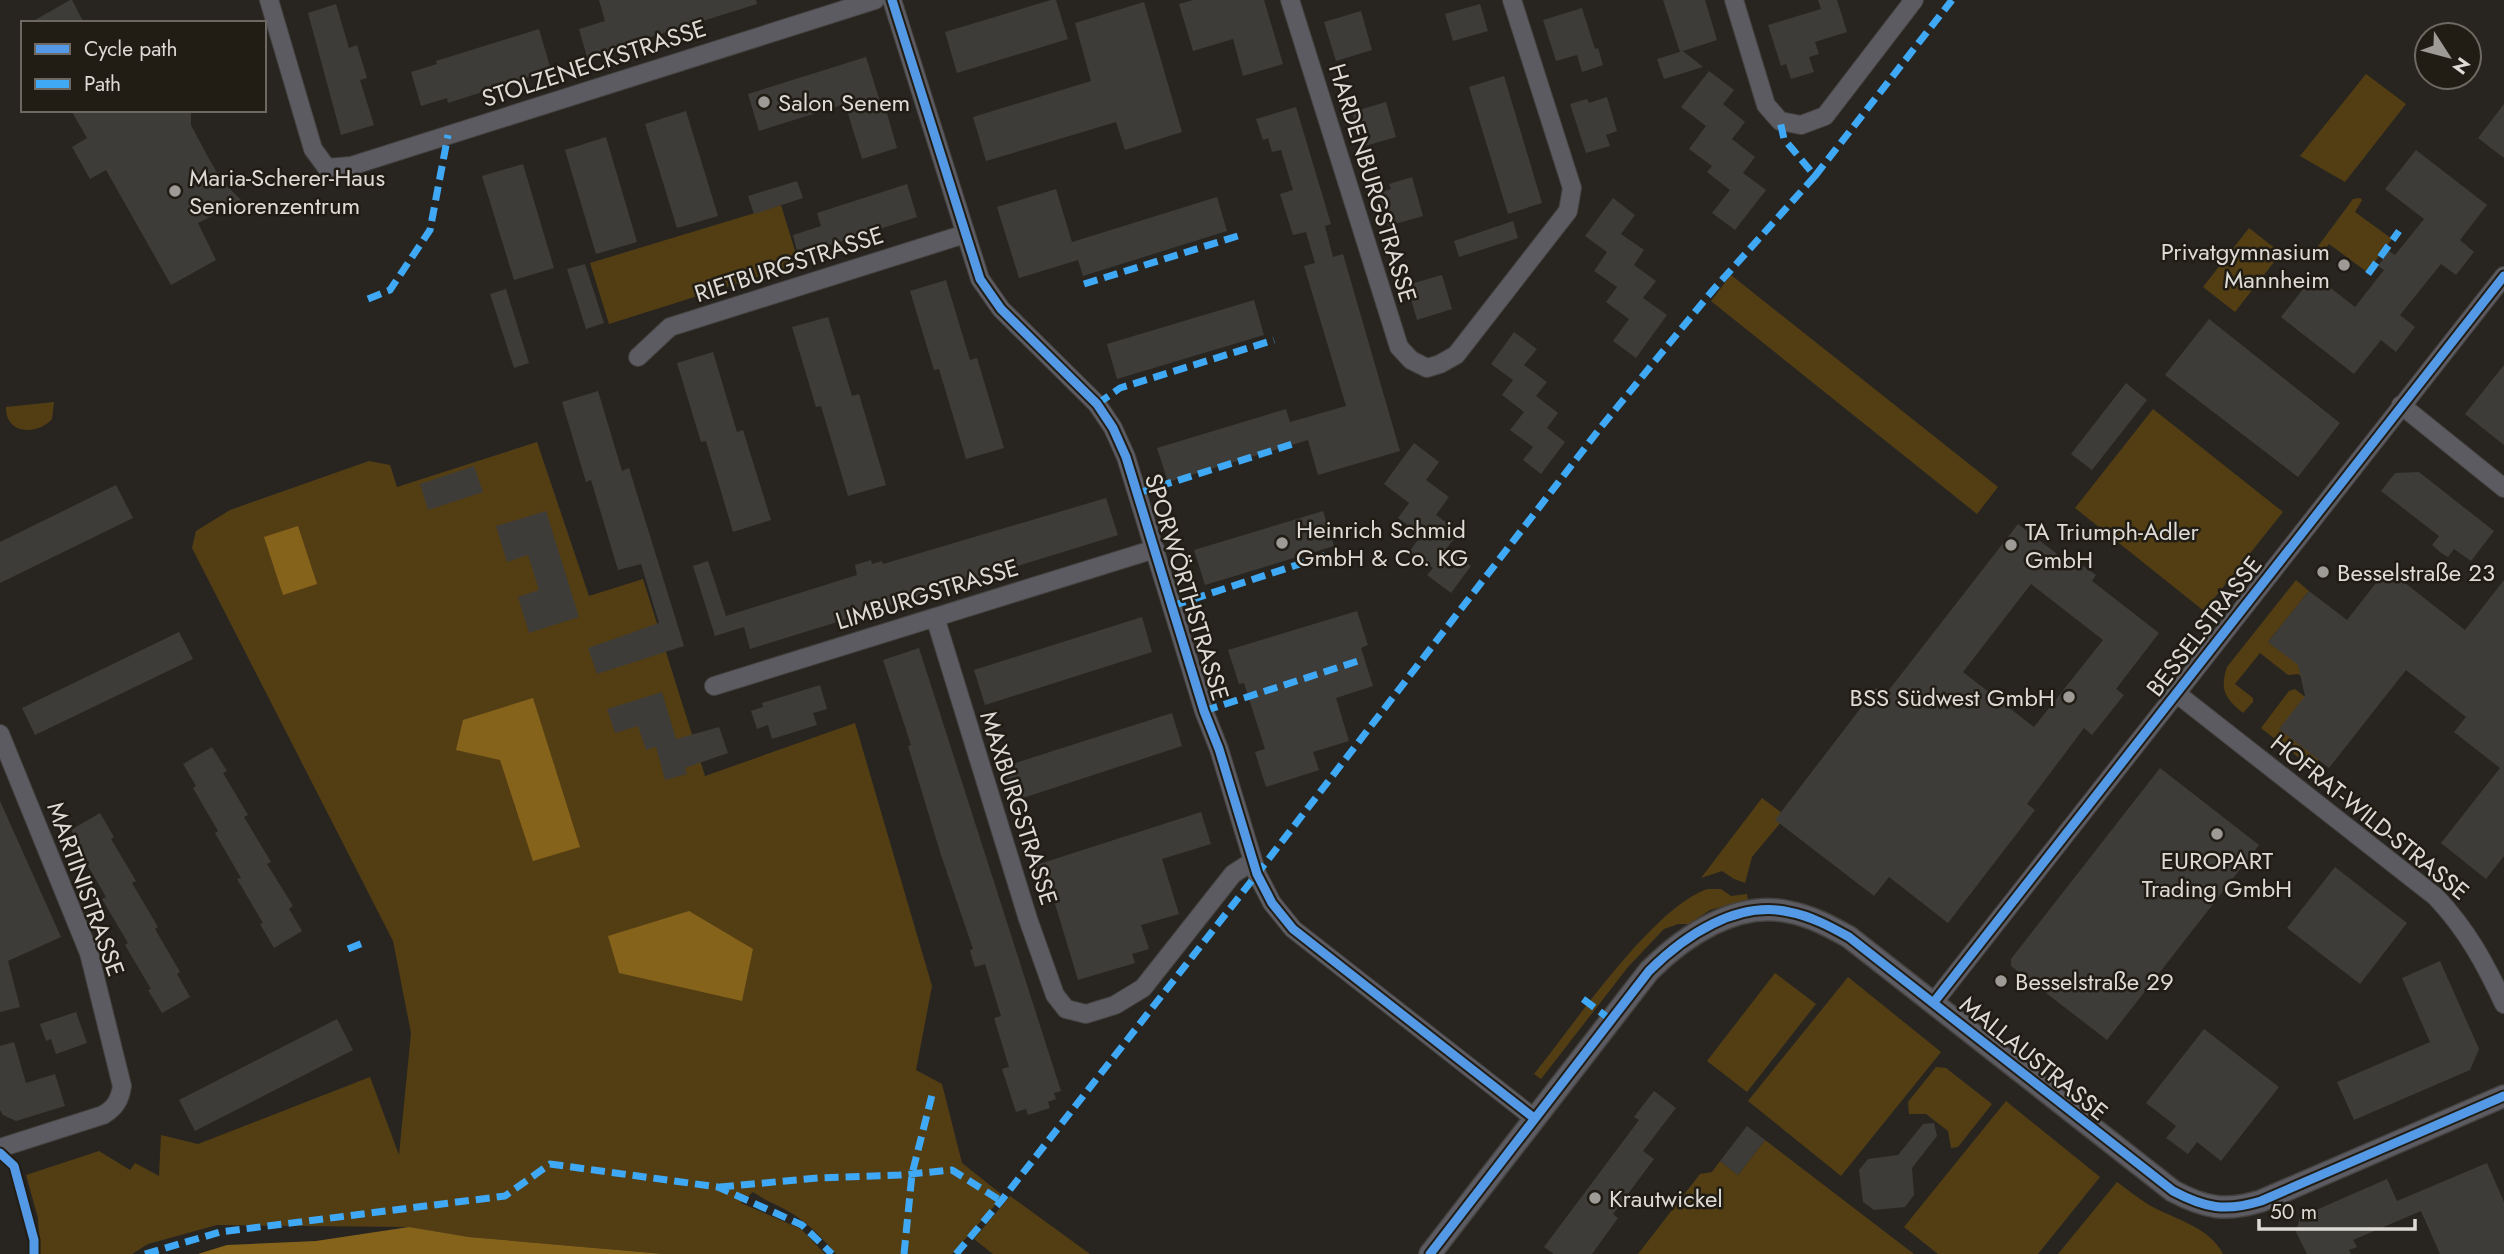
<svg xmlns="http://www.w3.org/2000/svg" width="2504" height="1254" viewBox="0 0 2504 1254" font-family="Jost,sans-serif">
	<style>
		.green { fill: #533e14 }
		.water { fill: #86631b }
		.building { fill: #3e3c38; fill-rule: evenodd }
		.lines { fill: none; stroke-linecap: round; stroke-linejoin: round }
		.minor-casing { stroke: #44423f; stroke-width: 20 }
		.tertiary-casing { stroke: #44423f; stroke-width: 24 }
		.minor { stroke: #5c5b62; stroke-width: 18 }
		.tertiary { stroke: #5c5b62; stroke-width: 21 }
		.quiet { stroke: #3fa9f5; stroke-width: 7; stroke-dasharray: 14 7; stroke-linecap: butt }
		.cycleway-casing { stroke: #211d15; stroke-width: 13 }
		.cycleway { stroke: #5399e6; stroke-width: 9 }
		.poi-dot { fill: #9e9b97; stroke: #211d15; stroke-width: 2.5 }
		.labels { text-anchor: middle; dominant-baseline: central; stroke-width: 5; stroke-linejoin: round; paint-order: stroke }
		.street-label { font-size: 24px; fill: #dedbd6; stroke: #211d15 }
		.poi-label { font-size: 24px; fill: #dedbd6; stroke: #211d15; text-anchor: start }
	</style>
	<rect width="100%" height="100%" fill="#282521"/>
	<!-- green -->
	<path class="green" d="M2366,74L2406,104L2345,182L2300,156Z
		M2360,198L2362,200L2355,212L2392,239L2367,272L2329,244L2321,254L2316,249L2353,199Z
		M781,205L799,264L609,324L590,263Z
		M2249,228L2281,253L2235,312L2203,287Z
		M1731,275L1998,487L1977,514L1711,301Z
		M54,402L52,419C37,436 5,434 6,407Z
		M2153,409L2283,512L2204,611L2075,508Z
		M537,442L589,596L643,579L705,776L855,723L932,986L916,1070L942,1084L962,1163L1001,1194L995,1205L952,1254H836C824,1240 811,1226 796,1216C784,1207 767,1202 753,1192L741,1203L801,1229L825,1254H664L469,1237L409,1227L217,1225L148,1244L132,1254H40L38,1218L26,1175L99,1151L130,1170L135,1163L159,1176L161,1135L198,1144L370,1077L399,1155L411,1033L393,941L192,548L196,531L230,510L369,461L390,465L397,487Z
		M2296,580L2309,591L2268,642L2306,670L2301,676L2298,674L2288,675L2260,653L2235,684L2253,698V702L2243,713C2226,699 2219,691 2227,667Z
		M2295,689L2305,697L2319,760L2312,768L2261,728L2289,691Z
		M1762,798L1786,816L1752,857L1745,883L1734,879L1722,871L1701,878Z
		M1707,889H1721L1731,896L1747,894L1748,900L1710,910L1689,924H1678L1664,929L1628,967L1541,1079L1534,1074C1573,1026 1651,909 1707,889Z
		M1775,973L1816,1004L1747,1092L1707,1061Z
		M1848,977L1941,1052L1841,1176L1748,1101Z
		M1936,1067L1946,1068L1992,1104L1958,1147L1951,1148L1948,1131L1926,1114H1909L1908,1102Z
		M2006,1101L2100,1177L2038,1254H1938L1904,1227Z
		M1765,1140L1914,1254H1638L1700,1174L1712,1172L1720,1161L1738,1175Z
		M2117,1182C2128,1190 2138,1198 2149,1205C2174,1219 2210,1227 2223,1254H2058Z
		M1010,1196L1090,1254H993L974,1239Z"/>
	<!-- water -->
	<path class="water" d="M298,526L317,584L283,595L264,537Z
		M533,698L580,847L533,861L500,760L456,750L463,720Z
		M689,911L753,949L742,1001L619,973L608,936Z
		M409,1227L469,1237L664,1254H198L227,1245L316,1241Z"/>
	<!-- building -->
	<path class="building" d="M70,0H72L84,23H30Z
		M599,0H756L757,4L587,57L579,29L605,21Z
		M1051,0H1056L1068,39L957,73L945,32Z
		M1193,0H1264L1283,64L1243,76L1233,39L1193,51L1179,4Z
		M1663,0H1705L1717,40L1680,52Z
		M1818,0H1837L1847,32L1815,42L1819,54L1809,57L1814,72L1791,79L1786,64L1781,66L1768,25L1821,9Z
		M1144,2L1182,132L1125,150L1116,122L986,161L973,117L1091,81L1075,23Z
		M336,4L349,48L357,45L367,78L360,80L374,125L341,135L308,13Z
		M1480,4L1488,31L1453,41L1445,14Z
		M1582,8L1595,49L1598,48L1603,65L1582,72L1577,55L1556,61L1543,20Z
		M1361,11L1372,50L1336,61L1324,22Z
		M539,29L551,70L448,103L447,98L421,106L411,72L437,64L436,61Z
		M1683,51L1703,67L1664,79L1657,59Z
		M866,57L883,111L886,110L897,148L862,159L845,104L759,131L748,94Z
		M1709,71L1734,90L1723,104L1745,122L1732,139L1755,157L1743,173L1766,190L1735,230L1712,213L1730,190L1707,172L1712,166L1689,149L1706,126L1681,107Z
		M1504,76L1542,203L1508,214L1469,87Z
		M1607,97L1617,131L1606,135L1610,146L1586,153L1570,104L1587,99L1589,103Z
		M1386,102L1396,137L1362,147L1352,112Z
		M2504,104V158L2478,138Z
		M1296,107L1331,224L1325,226L1333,257L1343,254L1400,451L1318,475L1308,440L1168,482L1157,448L1286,409L1290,422L1346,406L1304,266L1315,263L1306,232L1293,235L1280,194L1293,190L1281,150L1272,152L1268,138L1263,140L1256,119Z
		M71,110H191V125L209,159L222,181L242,201L198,223L216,260L171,285L106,170L90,179L72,147L87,138Z
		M686,111L718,216L677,228L645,124Z
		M606,137L637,242L596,254L565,150Z
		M2416,150L2487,205L2460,240L2474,252L2456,275L2441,264L2400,315L2415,327L2396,352L2381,340L2354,374L2281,317L2314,275L2355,307L2384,270L2378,266L2389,251L2395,255L2424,219L2385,189Z
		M523,164L554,268L514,280L482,176Z
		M1412,177L1423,216L1388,226L1378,193L1391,189L1389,184Z
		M797,181L803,198L754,214L748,196Z
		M907,184L917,217L827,246L826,242L797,251L793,235L821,226L817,213Z
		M1056,189L1072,242L1217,197L1227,231L1083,276L1078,260L1019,278L997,207Z
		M1613,198L1635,215L1621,234L1644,250L1634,265L1656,281L1643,298L1667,315L1636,358L1613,341L1629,319L1606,302L1617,287L1594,271L1607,252L1585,236Z
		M1513,221L1518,238L1459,257L1454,241Z
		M585,264L604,323L586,329L567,269Z
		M1442,275L1452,309L1417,320L1407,285Z
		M946,280L970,360L977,358L1004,448L966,459L939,369L934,370L910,291Z
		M506,289L529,363L514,368L490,294Z
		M1254,300L1264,335L1117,379L1107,344Z
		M828,317L852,396L859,394L886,485L848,496L821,406L816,407L792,327Z
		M2209,319L2340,423L2298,477L2165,375Z
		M1514,332L1537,349L1524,365L1547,382L1536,396L1558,413L1547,428L1565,442L1541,474L1523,460L1533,447L1510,430L1524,412L1502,395L1513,380L1491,364Z
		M713,352L737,432L743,430L771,520L733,532L706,441L701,442L677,363Z
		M2504,365V445L2465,414Z
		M2126,383L2147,400L2092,470L2071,454Z
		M598,391L622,471L629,468L684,646L597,674L588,648L659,623L641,564L618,570L591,480L586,482L562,402Z
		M1414,443L1439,462L1426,480L1449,497L1436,515L1459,532L1447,548L1471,566L1451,593L1427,575L1433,568L1410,551L1421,535L1398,518L1409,503L1384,484Z
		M474,466L483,492L428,510L420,484Z
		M2419,472L2494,531L2471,561L2454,549L2448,557L2440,552L2432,545L2439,536L2381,491L2395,473Z
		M116,485L133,518L0,583V542Z
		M1106,498L1118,535L750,649L744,627L715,636L693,566L708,561L726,616L857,575L855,565L871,560L872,564L882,561L883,564Z
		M546,511L579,617L529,633L518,597L539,590L528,555L507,562L496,526Z
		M1323,511L1334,546L1205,585L1194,550Z
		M2018,524L2078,570L2082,565L2096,575L2092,581L2159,633L2116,689L2124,695L2092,735L2084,728L2027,804L2035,810L1948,923L1889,877L1874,896L1775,820L1876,688L1885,695ZM2031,584L2103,640L2034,727L1963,672Z
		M2387,569L2465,630L2504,580V856L2486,879L2441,843L2500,768L2454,732L2466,717L2406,670L2329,768L2279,729L2305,696L2298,665L2268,642L2309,591L2347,620Z
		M1357,611L1368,645L1361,648L1373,686L1336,698L1349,741L1313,752L1319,770L1266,787L1255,752L1265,749L1244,683L1239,684L1228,650Z
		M1142,617L1152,652L985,705L974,670Z
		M179,632L193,659L35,735L22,708Z
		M919,648L1061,1091L1054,1093L1056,1099L1048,1102L1050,1108L1028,1115L1026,1109L1016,1112L1002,1069L1009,1067L994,1018L1001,1016L985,964L975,967L972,958L970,950L973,949L941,855L908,746L911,745L883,660Z
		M820,685L827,709L813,713L817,725L772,739L768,725L757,729L751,711L763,707L762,703Z
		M662,692L676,739L719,727L728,753L685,768L687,774L665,780L656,747L646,750L638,726L615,733L607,709Z
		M1172,713L1182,746L1014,801L1003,767Z
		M212,747L227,771L223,773L248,815L244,817L271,862L267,864L293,906L289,909L302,931L274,948L260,924L263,923L237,879L241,878L215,833L218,831L193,788L196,786L183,764Z
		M2160,768L2259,845L2107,1040L2011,966V959Z
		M0,801L61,937L8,961L20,1007L0,1012Z
		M1201,812L1211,844L1162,859L1179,914L1141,925L1149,949L1132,954L1135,963L1078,980L1052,894L1046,896L1036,865Z
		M100,813L114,837L111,839L136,881L132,883L158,927L155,929L180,972L177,974L190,997L162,1013L148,990L151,989L125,945L128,943L102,899L106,897L81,854L84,852L71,830Z
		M2335,867L2407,923L2360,984L2287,928Z
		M2440,961L2479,1049L2470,1070L2354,1120L2337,1082L2430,1042L2402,978Z
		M76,1012L87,1043L56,1054L51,1039L46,1041L40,1024Z
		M337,1019L353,1050L195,1131L179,1100Z
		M2204,1029L2279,1087L2221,1161L2197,1142L2188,1154L2166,1138L2176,1126L2146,1103Z
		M14,1042L26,1083L55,1074L65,1106L16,1121L3,1115L0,1110V1046Z
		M1654,1091L1676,1108L1643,1151L1654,1159L1613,1214L1618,1218L1592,1254H1554L1544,1247L1639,1120L1634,1117Z
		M1934,1123L1937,1136L1912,1168L1914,1195L1905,1207L1874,1210L1863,1202L1859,1170L1868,1159L1898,1155L1923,1124Z
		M1747,1126L1765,1140L1738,1175L1720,1161Z
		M2487,1163L2504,1202V1254H2440L2421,1211L2353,1240L2357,1247L2349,1250L2351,1254H2307L2296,1232L2300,1217L2387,1179L2397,1201Z"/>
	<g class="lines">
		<!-- minor casing -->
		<g class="minor-casing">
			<path id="minor" d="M269,0L313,149L327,168L351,166L875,0
				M892,0L980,279L1001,309L1097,404L1113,428L1126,457L1204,711L1219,749L1257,874L1272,903L1293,929L1534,1118
				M1290,0L1399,347L1411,360L1427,368L1440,364L1456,355L1568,211L1572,188L1512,0
				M1734,0L1766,105L1780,121L1801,125L1825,116L1914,0
				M638,357L670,327L965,234
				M2401,405L2504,488
				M935,617L1028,919L1055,995L1066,1009L1086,1014L1115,1005L1143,988L1233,874L1253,861
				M714,686L1155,549
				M2176,693L2436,897C2467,930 2485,963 2504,1004
				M0,734L89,953L122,1086C120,1100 115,1108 103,1115L0,1148
				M1934,1002L2504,276"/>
		</g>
		<!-- tertiary casing -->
		<g class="tertiary-casing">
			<path id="tertiary" d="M1430,1254L1649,971C1684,936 1737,900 1789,912C1811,916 1831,927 1849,937L2173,1191C2205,1208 2225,1212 2261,1201L2504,1096"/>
		</g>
		<!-- minor -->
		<use href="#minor" class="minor"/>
		<!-- tertiary -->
		<use href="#tertiary" class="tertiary"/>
		<!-- quiet -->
		<path class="quiet" d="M1815,176L1952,0
			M2368,274L2399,231
			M1084,284L1241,235
			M368,299L390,290L430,230L448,135
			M1097,404L1120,388L1274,340
			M1138,493L1296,443
			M1172,606L1327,555
			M1204,711L1361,660
			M348,949L365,942
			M1583,999L1611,1020
			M720,1187L818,1178L900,1175L952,1170L1001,1201
			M145,1254L220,1232L505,1196L550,1164L718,1187L802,1225L832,1254
			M904,1254L912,1174L933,1091
			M956,1254L1001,1201L1257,874L1601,427L1713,290L1815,176L1784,139L1780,121"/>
		<!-- cycleway casing -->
		<g class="cycleway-casing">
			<path id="cycleway" d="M892,0L980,279L1001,309L1097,404L1113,428L1126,457L1204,711L1219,749L1257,874L1272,903L1293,929L1534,1118
				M1934,1002L2504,276
				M0,1153L14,1166L34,1240V1254
				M1430,1254L1649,971C1684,936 1737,900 1789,912C1811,916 1831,927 1849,937L2173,1191C2205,1208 2225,1212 2261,1201L2504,1096"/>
		</g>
		<!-- cycleway -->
		<use href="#cycleway" class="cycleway"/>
	</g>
	<!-- markers -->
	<g class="poi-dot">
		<circle cx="764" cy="102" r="7"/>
		<circle cx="175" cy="191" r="7"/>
		<circle cx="2344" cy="265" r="7"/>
		<circle cx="1282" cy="543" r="7"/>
		<circle cx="2011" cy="545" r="7"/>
		<circle cx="2323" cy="572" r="7"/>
		<circle cx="2069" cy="697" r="7"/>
		<circle cx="2217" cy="834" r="7"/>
		<circle cx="2001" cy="981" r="7"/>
		<circle cx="1595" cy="1198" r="7"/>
	</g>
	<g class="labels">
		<!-- street labels -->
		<g class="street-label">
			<text transform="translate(594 63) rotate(-18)">STOLZENECKSTRASSE</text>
			<text transform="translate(1373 183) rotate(73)">HARDENBURGSTRASSE</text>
			<text transform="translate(789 264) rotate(-18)">RIETBURGSTRASSE</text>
			<text transform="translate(1187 587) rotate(73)">SPORWÖRTHSTRASSE</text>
			<text transform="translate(927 594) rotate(-17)">LIMBURGSTRASSE</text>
			<text transform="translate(2204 626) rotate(-52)">BESSELSTRASSE</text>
			<text transform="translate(1019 808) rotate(72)">MAXBURGSTRASSE</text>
			<text transform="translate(2370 817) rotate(39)">HOFRAT-WILD-STRASSE</text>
			<text transform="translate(86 889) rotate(70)">MARTINISTRASSE</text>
			<text transform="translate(2034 1058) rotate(39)">MALLAUSTRASSE</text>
		</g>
		<!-- poi labels -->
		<g class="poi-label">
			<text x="778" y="102">Salon Senem</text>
			<text x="189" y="177">Maria-Scherer-Haus<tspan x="189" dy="28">Seniorenzentrum</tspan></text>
			<text x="2330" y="251" text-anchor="end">Privatgymnasium<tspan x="2330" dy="28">Mannheim</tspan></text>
			<text x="1296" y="529">Heinrich Schmid<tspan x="1296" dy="28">GmbH &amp; Co. KG</tspan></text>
			<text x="2025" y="531">TA Triumph-Adler<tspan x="2025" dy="28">GmbH</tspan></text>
			<text x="2337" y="572">Besselstraße 23</text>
			<text x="2055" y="697" text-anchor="end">BSS Südwest GmbH</text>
			<text x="2217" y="860" text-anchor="middle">EUROPART<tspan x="2217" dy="28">Trading GmbH</tspan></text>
			<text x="2015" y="981">Besselstraße 29</text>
			<text x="1609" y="1198">Krautwickel</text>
		</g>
	</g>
	<!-- legend -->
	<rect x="21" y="21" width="245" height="91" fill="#211d15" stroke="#6d6962" stroke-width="2"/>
	<rect x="35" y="44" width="35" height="10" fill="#5399e6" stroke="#6d6962" stroke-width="2"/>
	<text x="84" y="56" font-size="21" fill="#dedbd6">Cycle path</text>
	<rect x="35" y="79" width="35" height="10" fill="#3fa9f5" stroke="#6d6962" stroke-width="2"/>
	<text x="84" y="91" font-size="21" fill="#dedbd6">Path</text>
	<!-- north arrow -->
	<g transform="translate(2448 56) rotate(126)"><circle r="33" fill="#211d15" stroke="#6d6962" stroke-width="2"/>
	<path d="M0-5L12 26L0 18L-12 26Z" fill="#9e9b97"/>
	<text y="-10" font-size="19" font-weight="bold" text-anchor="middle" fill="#dedbd6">N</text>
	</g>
	<!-- scale -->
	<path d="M2259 1219v10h156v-10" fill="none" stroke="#dedbd6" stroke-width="3.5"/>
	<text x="2270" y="1219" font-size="21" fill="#dedbd6" stroke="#211d15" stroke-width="5" paint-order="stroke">50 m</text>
</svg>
